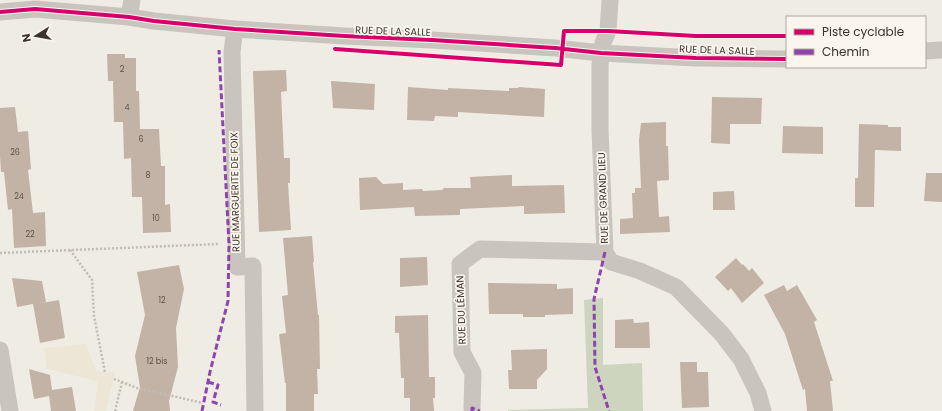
<svg xmlns="http://www.w3.org/2000/svg" width="942" height="411" viewBox="0 0 942 411" font-family="Poppins,sans-serif">
	<style>
		.green { fill: #cdd5bf }
		.plaza { fill: #ede5d5 }
		.building { fill: #c2b3a6 }
		.lines { fill: none; stroke-linecap: round; stroke-linejoin: round }
		.path { stroke: #c1bcb6; stroke-width: 2.5; stroke-dasharray: 2 2; stroke-linecap: butt }
		.street { stroke: #c9c4bd; stroke-width: 17 }
		.quiet { stroke: #8e44ad; stroke-width: 3; stroke-dasharray: 6 3; stroke-linecap: butt }
		.cycleway-casing { stroke: #fbf6ed; stroke-width: 6 }
		.cycleway { stroke: #d6006c; stroke-width: 4 }
		.labels { text-anchor: middle; dominant-baseline: central; stroke-width: 3.5; stroke-linejoin: round; paint-order: stroke }
		.number-label { font-size: 8px; fill: #5c524a }
		.street-label { font-size: 10px; fill: #3a322b; stroke: #fbf6ed }
	</style>
	<rect width="100%" height="100%" fill="#efece4"/>
	<!-- green -->
	<path class="green" d="M603,298V365L642,363L643,411H508V410L588,408L584,300Z"/>
	<!-- plaza -->
	<path class="plaza" d="M86,344L96,371L115,373L106,411H94L98,381L47,369L44,348Z"/>
	<!-- building -->
	<path class="building" d="M107,54H125V58H136V91H139L140,129H159L161,166H165V205L170,204L171,232L143,233L142,197H132L131,158L124,159L123,122H114L113,81H108Z
		M286,70L287,91L281,92L284,158H290V183H288L291,230L259,232L253,71Z
		M331,81L375,84L374,110L333,108Z
		M408,87L448,90V88L509,91V88H518L519,87L545,89L544,117L458,112V117L435,116L434,121L407,120Z
		M712,97L762,98L761,124H730V144L711,143Z
		M15,107L18,132L28,131L31,169L28,170L33,213L45,212L46,246L14,248L12,209L8,210L4,172H1L0,156V108Z
		M666,122V146H668L669,180L657,181L659,217L669,216L670,232L620,234V219L633,218L632,193H635V188H641L639,140L641,123Z
		M859,124L888,125V127H901V151L875,150L874,207H855V178H858Z
		M783,126L823,127V154L782,153Z
		M926,173H942V202L924,201Z
		M512,175V186L564,185L565,213L524,214V206L460,209V215L415,216L414,207L360,210L359,178L376,177L383,184L403,183V190L422,189L423,191L442,190L444,188H471L470,177Z
		M734,191L735,210H713V192Z
		M312,236L314,262H313L318,315H319L320,369H317L318,394H314V411H286V383H285L279,334L286,333L282,296L288,295L283,238Z
		M427,257L428,285L400,287V258Z
		M736,258L742,265L743,264L749,271L752,268L764,283L742,303L731,288L728,291L715,277Z
		M179,265L184,289L176,328L178,367L169,401L170,411H133L140,387L135,356L145,315L137,272Z
		M12,278L42,281L46,302L36,304L59,300L65,338L40,343L33,304L17,307Z
		M488,283L557,284V289L573,288V314L545,315V317H523V314H489Z
		M784,285L787,291L797,285L817,320L814,322L833,381H830L833,411H807L805,389L803,390L785,334L764,295Z
		M428,315L429,377H435V398H433L434,411H410V398H404V378H401L399,333H395V316Z
		M633,319L634,323L649,322L650,348H615V320Z
		M547,349V369L537,380V389H509L508,370H512L511,350Z
		M680,362H697V372H708L709,407L682,408Z
		M29,369L50,375L52,390L72,387L76,411H51L49,396L34,399Z"/>
	<g class="lines">
		<!-- path -->
		<path class="path" d="M70,250L92,280L94,316L105,372
			M0,253L218,244
			M114,379L122,382L137,388L203,403
			M115,411L122,382"/>
		<!-- street -->
		<path class="street" d="M610,0L608,31L603,43L600,65V130L605,252L611,262L640,271L676,287L722,334L741,359L758,393L763,411
			M0,12L35,9L129,17L154,21L235,29L344,36L432,40L555,48L601,53L696,58L787,59
			M129,17L132,0
			M235,29L232,52L237,267L253,266L255,411
			M925,51L942,50
			M0,350L10,411
			M472,408L473,373L462,352L460,264L480,249L605,252"/>
		<!-- quiet -->
		<path class="quiet" d="M605,252L594,299L595,367L609,411
			M208,382L218,385L213,402L221,405
			M202,411L210,372L228,301L229,244L219,50
			M472,411V408L480,411"/>
		<!-- cycleway casing -->
		<g class="cycleway-casing">
			<path id="cycleway" d="M0,12L35,9L129,17L154,21L235,29L344,36L432,40L555,48L601,53L696,58L787,59
				M335,49L561,65L564,31H608L696,36H787"/>
		</g>
		<!-- cycleway -->
		<use href="#cycleway" class="cycleway"/>
	</g>
	<g class="labels">
		<!-- number labels -->
		<g class="number-label">
			<text x="122" y="69">2</text>
			<text x="127" y="107">4</text>
			<text x="141" y="139">6</text>
			<text x="15" y="152">26</text>
			<text x="148" y="175">8</text>
			<text x="19" y="196">24</text>
			<text x="156" y="218">10</text>
			<text x="30" y="234">22</text>
			<text x="162" y="300">12</text>
			<text x="157" y="361">12 bis</text>
		</g>
		<!-- street labels -->
		<g class="street-label">
			<text transform="translate(393 31) rotate(2)">RUE DE LA SALLE</text>
			<text transform="translate(717 50) rotate(2)">RUE DE LA SALLE</text>
			<text transform="translate(235 192) rotate(-91)">RUE MARGUERITE DE FOIX</text>
			<text transform="translate(603 198) rotate(-92)">RUE DE GRAND LIEU</text>
			<text transform="translate(461 310) rotate(-92)">RUE DU LÉMAN</text>
		</g>
	</g>
	<!-- legend -->
	<rect x="786" y="16" width="140" height="52" fill="#fbf6ed" stroke="#aea89f"/>
	<rect x="794" y="29" width="20" height="6" fill="#d6006c" stroke="#aea89f"/>
	<text x="822" y="36" font-size="12" fill="#3a322b">Piste cyclable</text>
	<rect x="794" y="49" width="20" height="6" fill="#8e44ad" stroke="#aea89f"/>
	<text x="822" y="56" font-size="12" fill="#3a322b">Chemin</text>
	<!-- north arrow -->
	<g transform="translate(36 36) rotate(259)" stroke="#fbf6ed" stroke-width="3" paint-order="stroke">
	<path d="M0-3L7 15L0 10L-7 15Z" fill="#3a322b"/>
	<text y="-6" font-size="11" font-weight="bold" text-anchor="middle" fill="#3a322b">N</text>
	</g>
</svg>
